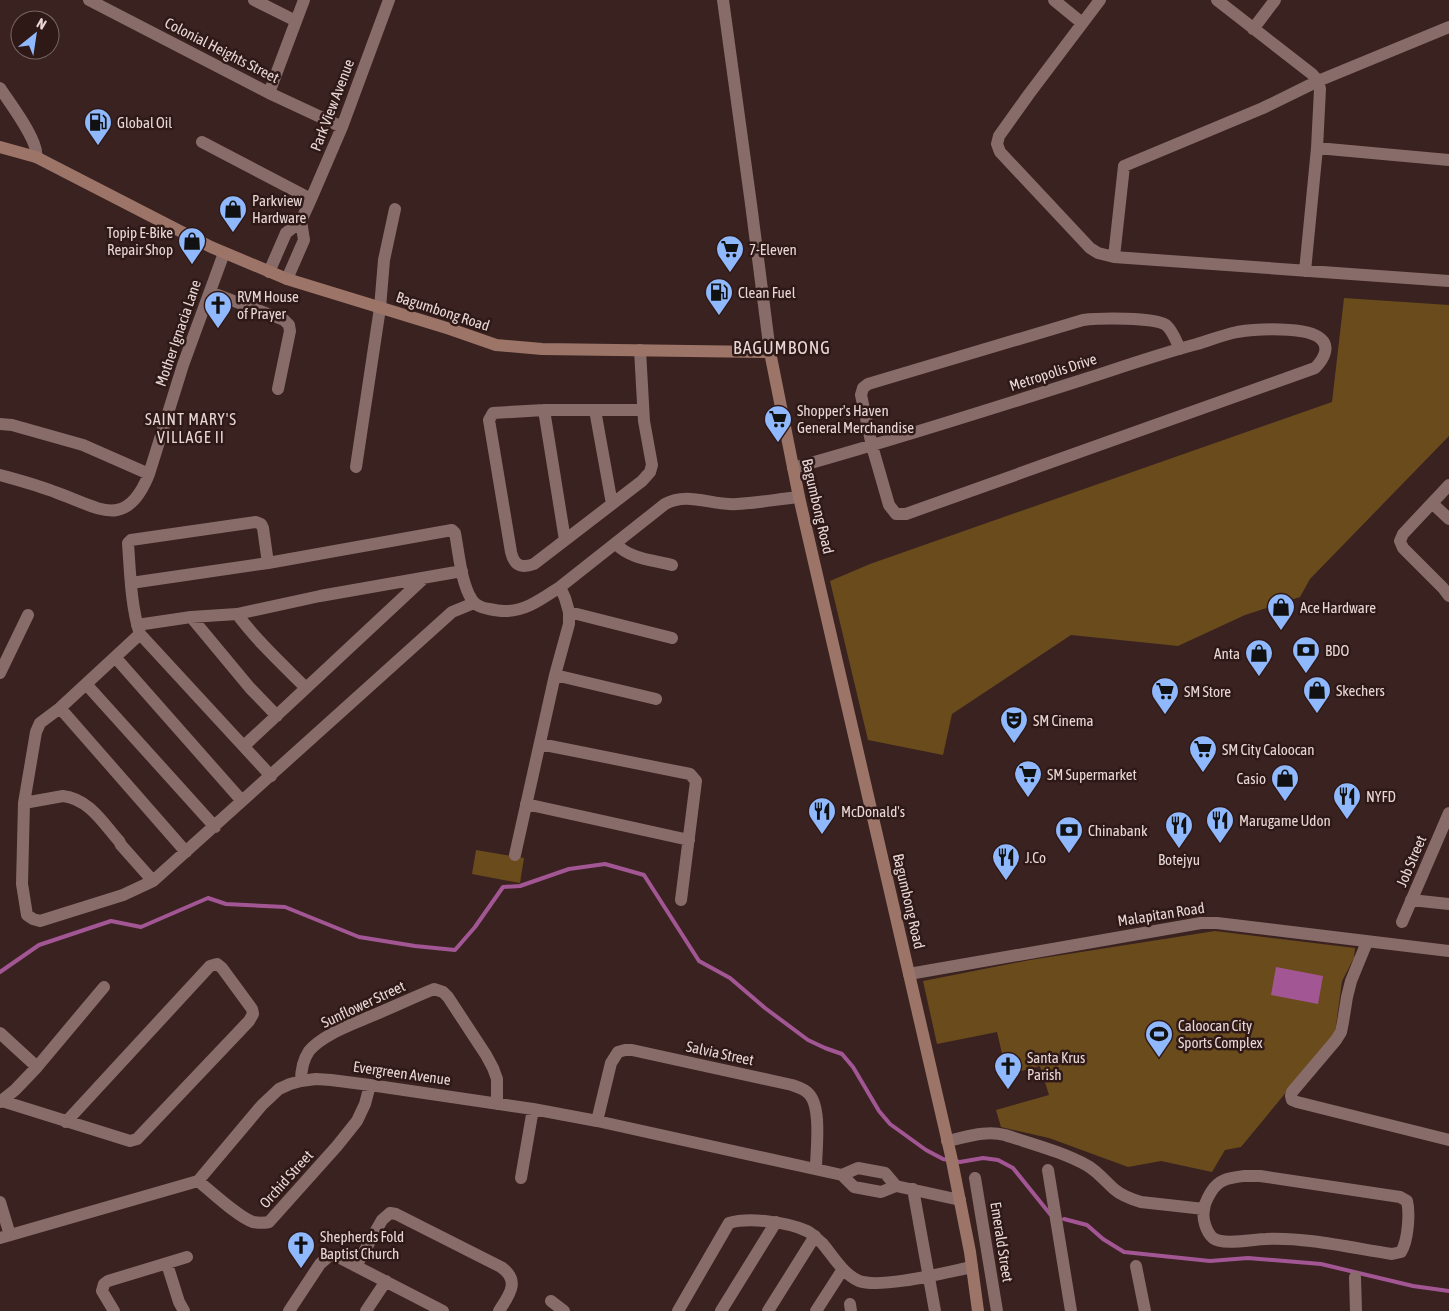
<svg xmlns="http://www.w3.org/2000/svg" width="1449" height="1311" viewBox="0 0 1449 1311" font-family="'Asap Condensed',sans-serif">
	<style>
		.green { fill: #6a4b1c }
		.water { fill: #a35694 }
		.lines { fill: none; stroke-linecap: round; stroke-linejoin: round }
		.stream { stroke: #a35694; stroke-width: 4 }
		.minor { stroke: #886c69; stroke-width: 12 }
		.tertiary { stroke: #886c69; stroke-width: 12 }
		.secondary { stroke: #9c7568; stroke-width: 12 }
		.labels { text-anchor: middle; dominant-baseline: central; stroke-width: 5; stroke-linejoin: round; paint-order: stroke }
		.street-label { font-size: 15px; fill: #e7d7d5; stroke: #2f1917 }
		.poi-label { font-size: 15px; fill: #e7d7d5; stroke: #2f1917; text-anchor: start }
		.neighbourhood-label { font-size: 16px; letter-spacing: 1px; fill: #e7d7d5; stroke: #2f1917 }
		.quarter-label { font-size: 18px; letter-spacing: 1px; fill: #e7d7d5; stroke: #2f1917 }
	</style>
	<rect width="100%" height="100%" fill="#392220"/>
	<!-- green -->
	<path class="green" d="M1344,298L1449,305V436L1310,579L1300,597L1245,615L1178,646L1071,635L952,714L943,755L868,740L830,581L870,564L1332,402Z
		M476,850L524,858L520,883L472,874Z
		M1215,931L1355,948L1354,958L1342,981L1335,1033L1241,1147L1225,1150L1212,1172L1161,1161L1128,1167L1049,1138L1001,1127L996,1110L1049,1095L1040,1066L1007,1075L997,1032L937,1044L923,981L1030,960Z"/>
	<!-- water -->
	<path class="water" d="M1276,967L1323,976L1318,1004L1271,995Z"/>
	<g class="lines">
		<!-- stream -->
		<path class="stream" d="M0,972L39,945L111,921L141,927L208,898L226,904L285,907L359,937L415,946L455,950L475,927L503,887L520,886L569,869L605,864L644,875L699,961L730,978L765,1008L808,1040L825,1048L842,1054L853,1067L879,1111L890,1124L926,1150L943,1159L960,1162L983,1158L998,1160L1013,1168L1050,1214
			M1064,1219L1087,1225L1103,1239L1124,1252L1210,1261L1248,1258L1321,1264L1413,1286L1449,1291"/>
		<!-- minor -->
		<path class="minor" d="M89,0L269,93L342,127
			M254,0L296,21
			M723,0L751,204L770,352
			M1054,0L1082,23
			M1100,0L1029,94L999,136L997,144L1000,152L1090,248L1098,253L1114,257L1449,281
			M1217,0L1312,74L1318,81L1320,89L1317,148L1305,271
			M1253,29L1275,0
			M0,88C9,102 40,142 36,157
			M269,93L304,0
			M202,142L311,199
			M1317,148L1449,160
			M1114,257L1124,166L1263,108L1318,81L1449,27
			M269,272L286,233L301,221L311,199L342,127L389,0
			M287,279L304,240L301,221
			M210,292L284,320L289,325L290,331L278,389
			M640,350L644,421L652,465L650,472L642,481L534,564C521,569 514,565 511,552L489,420L493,413L544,410H643
			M544,410L565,540
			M595,410L612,504
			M0,424L12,425L83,445L149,474
			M356,467L380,308L384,260L395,209
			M793,468C891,441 988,410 1085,379C1122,367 1159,354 1197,344C1210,340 1223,335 1237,332C1255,329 1308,326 1321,339C1331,348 1322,361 1315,368L906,514H896L889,505L872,446L861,395L863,388L868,384L1083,320C1099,318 1154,317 1166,325C1173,331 1176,341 1180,349
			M0,475C18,480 37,485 55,492C98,507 126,532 149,474L183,365L224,253
			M1449,485L1403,534L1400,541L1403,548L1443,588L1449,596
			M1432,503L1449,519
			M616,544C630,559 653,560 672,565
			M268,563L263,528L261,524L256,522L131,540L128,543C130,571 131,608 140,634L271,776
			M131,583L268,563L452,530L455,533C459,554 461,583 472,600C476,606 482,608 489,609C494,610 499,611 504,611C525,612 543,598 560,587L665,504C688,491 712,506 737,504C758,503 778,499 799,497
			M569,612L672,638
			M237,614C257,641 282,664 306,688
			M191,617L250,688L277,716
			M137,625L191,617L237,614L320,596L462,571
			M140,634L60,708L40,723L36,732L24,803L22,884L27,915L33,919L40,921L123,895L153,881L452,612L474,603
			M115,657L242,801
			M0,673L28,615
			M555,675L656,699
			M86,684L215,827
			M60,708L186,852
			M540,744L690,774L696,781L681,900
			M244,746L424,578
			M24,803L63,796C89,799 103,823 119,841L121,845L153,881
			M526,804L689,840
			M515,855L555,675L569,624V612L565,598L560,587
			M1411,900L1449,904
			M1402,922L1449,813
			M1367,942L1351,981L1347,997L1343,1022L1341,1032L1336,1040L1292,1092L1291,1096L1292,1100L1297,1102L1449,1140
			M0,1033L37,1067
			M301,1081C301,1071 303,1060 309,1051C322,1035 351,1025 369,1017C391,1008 412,998 434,989L443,992L448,997L486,1055L493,1068L497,1079V1104
			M2,1101L130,1141L137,1139L249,1021L253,1014L252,1009L222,968L217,964L210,966L66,1122
			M0,1102L15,1090L37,1067L104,987
			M597,1121L611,1063L618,1052L625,1050H632L792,1085C798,1087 805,1089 809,1094C822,1108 816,1150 816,1169
			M947,1141C967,1137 985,1130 1005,1135C1032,1144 1063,1152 1088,1166C1098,1172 1105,1181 1114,1189C1122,1196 1131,1199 1141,1202L1204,1209
			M1048,1170L1071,1311
			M842,1175L858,1168L885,1173L896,1186L960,1200
			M1244,1176H1260L1400,1197L1407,1201C1410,1213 1408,1241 1401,1252L1392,1254C1352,1248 1306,1237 1266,1239C1253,1239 1223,1246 1213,1238C1206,1232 1202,1218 1204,1210C1204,1204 1208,1197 1211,1192C1219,1179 1229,1178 1244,1176Z
			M521,1178L533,1109
			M975,1178L997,1311
			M198,1181C212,1192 238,1217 253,1222C259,1223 264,1223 269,1222L337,1146L357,1121L365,1104L370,1085
			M913,1189L935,1311
			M0,1202L10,1235
			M0,1238L198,1181L262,1105L279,1089L290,1084L301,1081L316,1079L331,1080L370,1085L533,1109L597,1121L842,1175L854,1187L881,1192L896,1186
			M167,1264L179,1302L184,1311
			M356,1266L382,1220L390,1213L396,1214L501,1267C521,1281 509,1295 499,1311
			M1136,1266L1145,1311
			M1355,1277L1356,1311
			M551,1301L564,1311
			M850,1304L851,1311
			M114,1311L102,1291L104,1284L108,1281L187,1257
			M289,1311L320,1264L329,1256H334L342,1259L443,1311
			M366,1311L386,1281
			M678,1311L729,1223C749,1217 788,1222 807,1231C813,1234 817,1239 822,1243C833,1256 843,1274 859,1281C882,1289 947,1272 972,1267
			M721,1311L776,1222
			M768,1311L815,1236
			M816,1311L843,1269"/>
		<!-- tertiary -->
		<path class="tertiary" d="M909,974L1201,923H1217L1449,951"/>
		<!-- secondary -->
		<path class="secondary" d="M0,147L36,157L211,247L287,279L450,329L496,345L542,349L770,352L799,497L951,1156L970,1252L978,1311"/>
	</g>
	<!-- icons -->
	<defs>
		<g id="fuel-pin" transform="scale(1.4375)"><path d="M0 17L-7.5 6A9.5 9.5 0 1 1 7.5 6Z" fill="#8fb8fd" stroke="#2f1917"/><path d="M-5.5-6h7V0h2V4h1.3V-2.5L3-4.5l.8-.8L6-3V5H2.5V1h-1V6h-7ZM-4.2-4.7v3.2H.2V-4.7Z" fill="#111"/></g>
		<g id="shop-pin" transform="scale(1.4375)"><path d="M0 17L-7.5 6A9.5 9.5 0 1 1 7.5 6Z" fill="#8fb8fd" stroke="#2f1917"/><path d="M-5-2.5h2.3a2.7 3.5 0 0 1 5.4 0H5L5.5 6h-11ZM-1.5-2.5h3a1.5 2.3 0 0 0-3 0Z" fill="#111"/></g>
		<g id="supermarket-pin" transform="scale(1.4375)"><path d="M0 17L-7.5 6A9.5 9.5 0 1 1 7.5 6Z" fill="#8fb8fd" stroke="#2f1917"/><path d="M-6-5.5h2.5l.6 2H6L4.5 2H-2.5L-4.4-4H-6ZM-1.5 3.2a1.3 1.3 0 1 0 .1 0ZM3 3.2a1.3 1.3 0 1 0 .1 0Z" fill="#111"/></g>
		<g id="church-pin" transform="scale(1.4375)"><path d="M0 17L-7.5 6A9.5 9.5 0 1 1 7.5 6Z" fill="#8fb8fd" stroke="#2f1917"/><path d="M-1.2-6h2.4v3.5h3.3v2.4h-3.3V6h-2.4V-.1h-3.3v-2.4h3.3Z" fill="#111"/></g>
		<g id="bank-pin" transform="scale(1.4375)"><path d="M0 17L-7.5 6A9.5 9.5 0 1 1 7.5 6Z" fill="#8fb8fd" stroke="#2f1917"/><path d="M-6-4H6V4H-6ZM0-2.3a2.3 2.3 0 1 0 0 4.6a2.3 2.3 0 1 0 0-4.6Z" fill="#111"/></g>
		<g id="theatre-pin" transform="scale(1.4375)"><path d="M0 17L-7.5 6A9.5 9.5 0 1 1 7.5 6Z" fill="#8fb8fd" stroke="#2f1917"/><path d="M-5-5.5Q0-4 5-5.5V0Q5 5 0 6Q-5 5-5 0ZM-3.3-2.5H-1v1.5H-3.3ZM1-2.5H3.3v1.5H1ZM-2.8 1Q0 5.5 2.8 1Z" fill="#111"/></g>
		<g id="restaurant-pin" transform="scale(1.4375)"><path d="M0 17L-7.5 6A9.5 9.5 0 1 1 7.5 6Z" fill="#8fb8fd" stroke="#2f1917"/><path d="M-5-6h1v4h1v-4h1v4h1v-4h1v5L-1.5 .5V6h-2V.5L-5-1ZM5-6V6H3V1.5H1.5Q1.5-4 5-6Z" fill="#111"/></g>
		<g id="stadium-pin" transform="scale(1.4375)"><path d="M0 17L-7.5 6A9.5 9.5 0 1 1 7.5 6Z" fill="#8fb8fd" stroke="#2f1917"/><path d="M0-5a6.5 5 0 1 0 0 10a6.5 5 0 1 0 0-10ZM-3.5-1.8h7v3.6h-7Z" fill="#111"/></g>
	</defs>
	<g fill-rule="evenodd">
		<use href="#fuel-pin" x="98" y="122"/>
		<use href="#shop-pin" x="233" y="209"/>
		<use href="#shop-pin" x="192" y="241"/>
		<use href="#supermarket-pin" x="730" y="249"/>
		<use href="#fuel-pin" x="719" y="292"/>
		<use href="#church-pin" x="218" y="305"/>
		<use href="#supermarket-pin" x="778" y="419"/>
		<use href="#shop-pin" x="1281" y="607"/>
		<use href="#bank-pin" x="1306" y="650"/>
		<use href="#shop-pin" x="1259" y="653"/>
		<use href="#shop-pin" x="1317" y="690"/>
		<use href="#supermarket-pin" x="1165" y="691"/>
		<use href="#theatre-pin" x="1014" y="720"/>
		<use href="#supermarket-pin" x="1203" y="749"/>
		<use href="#supermarket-pin" x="1028" y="774"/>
		<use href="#shop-pin" x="1285" y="778"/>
		<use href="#restaurant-pin" x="1347" y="796"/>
		<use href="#restaurant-pin" x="822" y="811"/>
		<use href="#restaurant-pin" x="1220" y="820"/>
		<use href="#restaurant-pin" x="1179" y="825"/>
		<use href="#bank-pin" x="1069" y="830"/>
		<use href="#restaurant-pin" x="1006" y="857"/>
		<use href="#stadium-pin" x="1159" y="1034"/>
		<use href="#church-pin" x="1008" y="1066"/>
		<use href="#church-pin" x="301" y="1245"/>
	</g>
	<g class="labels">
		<!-- street labels -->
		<g class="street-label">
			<text transform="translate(222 50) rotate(27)">Colonial Heights Street</text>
			<text transform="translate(332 105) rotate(-69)">Park View Avenue</text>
			<text transform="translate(443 311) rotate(18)">Bagumbong Road</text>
			<text transform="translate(178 333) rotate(-71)">Mother Ignacia Lane</text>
			<text transform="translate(1053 372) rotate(-18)">Metropolis Drive</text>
			<text transform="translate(818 506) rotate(77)">Bagumbong Road</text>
			<text transform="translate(1411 861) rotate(-67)">Job Street</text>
			<text transform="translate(909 901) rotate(77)">Bagumbong Road</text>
			<text transform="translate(1161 914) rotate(-9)">Malapitan Road</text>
			<text transform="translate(363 1004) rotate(-25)">Sunflower Street</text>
			<text transform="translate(720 1053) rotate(12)">Salvia Street</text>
			<text transform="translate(402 1073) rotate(8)">Evergreen Avenue</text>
			<text transform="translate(286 1179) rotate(-48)">Orchid Street</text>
			<text transform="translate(1002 1242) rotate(81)">Emerald Street</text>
		</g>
		<!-- poi labels -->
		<g class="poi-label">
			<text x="117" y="122">Global Oil</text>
			<text x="252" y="200">Parkview<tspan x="252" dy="17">Hardware</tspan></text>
			<text x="173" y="232" text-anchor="end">Topip E-Bike<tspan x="173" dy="17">Repair Shop</tspan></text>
			<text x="749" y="249">7-Eleven</text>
			<text x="738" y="292">Clean Fuel</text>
			<text x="237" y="296">RVM House<tspan x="237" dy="17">of Prayer</tspan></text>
			<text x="797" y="410">Shopper's Haven<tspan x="797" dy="17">General Merchandise</tspan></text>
			<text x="1300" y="607">Ace Hardware</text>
			<text x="1325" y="650">BDO</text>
			<text x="1240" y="653" text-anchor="end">Anta</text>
			<text x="1336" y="690">Skechers</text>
			<text x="1184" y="691">SM Store</text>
			<text x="1033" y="720">SM Cinema</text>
			<text x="1222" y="749">SM City Caloocan</text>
			<text x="1047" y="774">SM Supermarket</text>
			<text x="1266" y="778" text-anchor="end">Casio</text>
			<text x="1366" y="796">NYFD</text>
			<text x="841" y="811">McDonald's</text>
			<text x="1239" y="820">Marugame Udon</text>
			<text x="1088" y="830">Chinabank</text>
			<text x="1025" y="857">J.Co</text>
			<text x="1179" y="859" text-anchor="middle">Botejyu</text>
			<text x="1178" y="1025">Caloocan City<tspan x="1178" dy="17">Sports Complex</tspan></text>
			<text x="1027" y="1057">Santa Krus<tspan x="1027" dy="17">Parish</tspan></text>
			<text x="320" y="1236">Shepherds Fold<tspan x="320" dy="17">Baptist Church</tspan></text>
		</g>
		<!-- neighbourhood labels -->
		<g class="neighbourhood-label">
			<text x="191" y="419">SAINT MARY'S<tspan x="191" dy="18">VILLAGE II</tspan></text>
		</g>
		<!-- quarter labels -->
		<g class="quarter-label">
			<text x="782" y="347">BAGUMBONG</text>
		</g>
	</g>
	<!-- north arrow -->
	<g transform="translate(35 35) rotate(30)"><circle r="24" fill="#2f1917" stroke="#796563"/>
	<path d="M0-4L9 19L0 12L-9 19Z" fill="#8fb8fd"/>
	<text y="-8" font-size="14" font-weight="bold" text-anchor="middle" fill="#e7d7d5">N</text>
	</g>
</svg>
